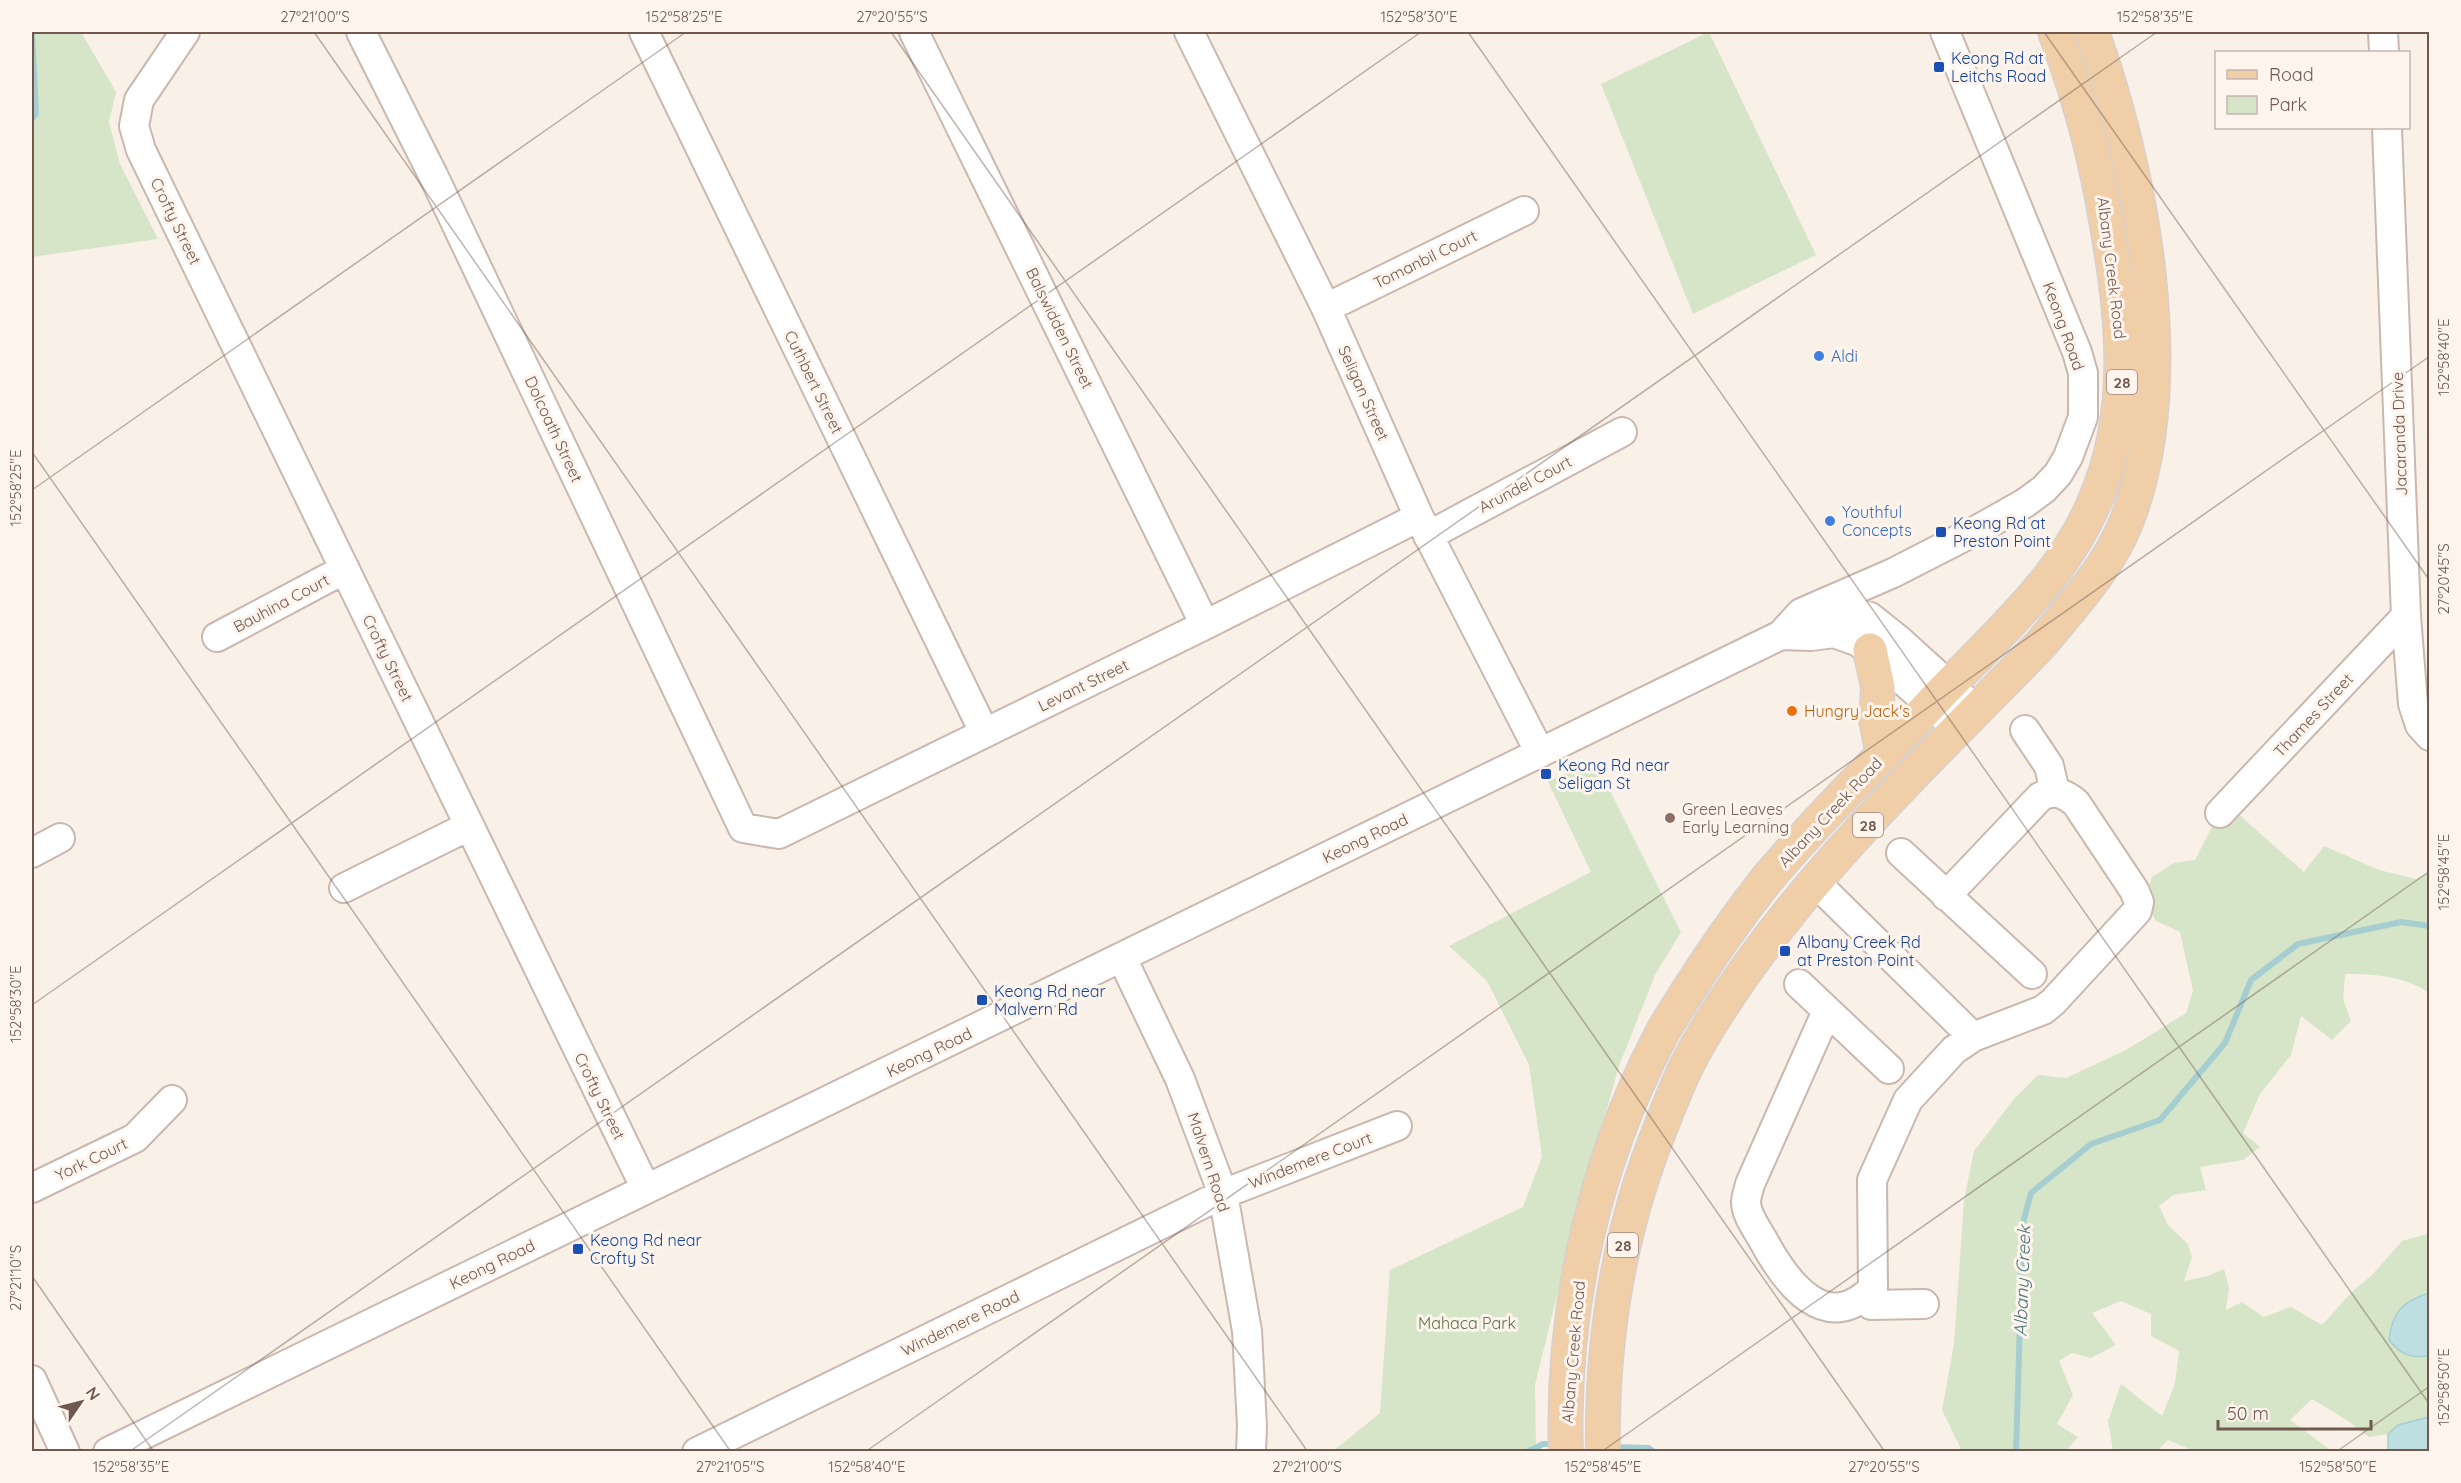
<svg xmlns="http://www.w3.org/2000/svg" width="2461" height="1483" viewBox="0 0 2461 1483" font-family="Quicksand,sans-serif">
	<style>
		.green { fill: #d6e5c7 }
		.water { fill: #bedfe1; stroke: #a6ced1; stroke-width: 1.5 }
		.lines { fill: none; stroke-linecap: round; stroke-linejoin: round }
		.stream { stroke: #a6ced1; stroke-width: 6 }
		.minor-casing { stroke: #cab8af; stroke-width: 32 }
		.major-casing { stroke: #d7d0ce; stroke-width: 36 }
		.minor { stroke: #fff; stroke-width: 28 }
		.major { stroke: #f0cfa8; stroke-width: 33 }
		.ticks { fill: none; stroke: #70584f; stroke-width: 1.5; stroke-opacity: 0.45 }
		.transit-dot { fill: #1a4fb4; stroke: #fdf5ed; stroke-width: 2 }
		.shop-dot { fill: #3f7fe0; stroke: #fdf5ed; stroke-width: 2 }
		.food-dot { fill: #e8710a; stroke: #fdf5ed; stroke-width: 2 }
		.education-dot { fill: #8d6e63; stroke: #fdf5ed; stroke-width: 2 }
		.labels { text-anchor: middle; dominant-baseline: central; stroke-width: 6; stroke-linejoin: round; paint-order: stroke }
		.shield { fill: #fdf5ed; stroke: #9a877e; stroke-width: 1.5 }
		.shield-label { font-size: 15px; font-weight: bold; fill: #70584f }
		.transit-label { font-size: 16px; fill: #164399; stroke: #fdf5ed; text-anchor: start }
		.street-label { font-size: 16px; fill: #70584f; stroke: #fdf5ed }
		.shop-label { font-size: 16px; fill: #366cbe; stroke: #fdf5ed; text-anchor: start }
		.food-label { font-size: 16px; fill: #c56008; stroke: #fdf5ed; text-anchor: start }
		.education-label { font-size: 16px; fill: #785e54; stroke: #fdf5ed; text-anchor: start }
		.park-label { font-size: 16px; fill: #597449; stroke: #fdf5ed }
		.water-label { font-size: 18px; font-style: italic; fill: #48767a; stroke: #fdf5ed }
		.neatline { fill: none; stroke: #70584f; stroke-width: 2 }
		.ticks-label { font-size: 15px; text-anchor: middle; fill: #70584f }
	</style>
	<rect width="100%" height="100%" fill="#f9f1e7"/>
	<!-- green -->
	<path class="green" d="M32,32H81L116,92L109,122L120,164L158,239L32,257Z
		M1709,32L1816,255L1693,314L1601,84Z
		M1594,759L1681,932L1655,975L1619,1066L1574,1226L1535,1385L1536,1451L1332,1452L1380,1413L1390,1270L1523,1207L1542,1157L1529,1065L1487,981L1449,946L1591,872L1548,782Z
		M2236,812L2304,872L2324,846L2379,870L2416,879L2429,872V993C2405,976 2375,974 2345,974L2343,999L2351,1021L2332,1040L2301,1016L2291,1055L2260,1094L2243,1133L2260,1147L2243,1160L2200,1167L2206,1190L2173,1195L2159,1206L2168,1225L2188,1244L2192,1257L2184,1281L2208,1276L2224,1269L2229,1288L2226,1310L2242,1302L2264,1317L2291,1307L2322,1325L2352,1292L2372,1275L2402,1241L2428,1234L2429,1231V1293L2412,1298L2416,1357L2429,1356V1417L2398,1425L2388,1434L2369,1437L2348,1421L2312,1399L2290,1420L2332,1451H2194L2168,1440L2157,1451H2113L2108,1421L2121,1384L2162,1416L2175,1384L2179,1351L2151,1336V1314L2121,1301L2092,1313L2116,1345L2091,1358L2072,1353L2059,1361L2073,1395L2057,1424L2078,1437L2066,1451H1960V1447L1942,1410L1954,1344L1964,1200L1974,1151L2014,1099L2038,1075L2066,1078L2126,1050L2186,1013L2193,991L2180,932L2156,921L2144,900L2152,877L2174,863L2195,860L2216,819Z"/>
	<!-- water -->
	<path class="water" d="M2429,1293V1356C2410,1358 2401,1355 2389,1340C2392,1312 2403,1301 2429,1293Z
		M2429,1417V1451H2388V1434L2398,1425Z"/>
	<g class="lines">
		<!-- stream -->
		<path class="stream" d="M32,119L36,113L32,32
			M1612,1447L1649,1448L1654,1452
			M1527,1452L1543,1444H1557
			M2016,1452L2023,1223L2031,1193L2091,1144L2160,1120L2225,1043L2251,980L2298,944L2401,922L2430,926"/>
		<!-- minor casing -->
		<g class="minor-casing">
			<path id="minor" d="M185,32L139,100L134,126L141,150L646,1189
				M361,32L433,175L743,828L779,834L1205,625L1419,517
				M644,32L984,732
				M914,32L1205,625
				M1189,32L1326,308L1419,517L1540,753
				M2383,32L2384,52
				M2387,128L2406,616L2413,704L2420,725L2430,736
				M1326,308L1524,211
				M1428,536L1622,432
				M1819,607H1842L1870,617L1900,641L1976,710
				M1781,635L1811,636L1834,633L1859,642L1958,729
				M217,637L345,569
				M2025,730L2049,766L2055,792
				M2220,813L2406,616
				M32,853L60,838
				M1901,853L2032,974
				M1814,881L1973,1037
				M344,888L469,826
				M1122,958L1180,1079L1223,1194L1247,1331L1252,1426L1251,1452
				M1799,984L1889,1069
				M1827,1011L1750,1184C1749,1189 1746,1197 1746,1202C1746,1215 1757,1229 1763,1240C1785,1281 1826,1338 1873,1288L1872,1180L1908,1100L1954,1050L1973,1037L2043,1010L2053,1002L2137,911L2139,902L2134,890L2076,803C2064,793 2054,789 2040,797L1946,896
				M32,1188L135,1138L172,1100
				M1863,1298L1871,1305L1924,1304
				M32,1380L65,1452
				M108,1452L1781,635L1801,613L1893,573L1977,530L2025,503L2044,489L2058,474L2068,457L2083,417V373L2077,352L1945,32
				M697,1452L1223,1194L1397,1126"/>
		</g>
		<!-- major casing -->
		<g class="major-casing">
			<path id="major" d="M1870,650L1878,687L1876,720L1883,755
				M1566,1452C1561,1310 1594,1164 1659,1039C1666,1024 1676,1011 1684,997C1710,956 1737,917 1767,879C1817,819 1874,765 1927,708C1991,639 2067,579 2100,488C2129,412 2124,329 2111,250C2099,171 2083,106 2055,32
				M1603,1452C1601,1339 1619,1229 1662,1124C1673,1096 1684,1068 1700,1041C1789,889 1921,768 2042,643C2072,606 2107,569 2125,525C2183,383 2142,171 2092,32"/>
		</g>
		<!-- minor -->
		<use href="#minor" class="minor"/>
		<!-- major -->
		<use href="#major" class="major"/>
	</g>
	<!-- ticks -->
	<path class="ticks" d="M314,32L1308,1452M891,32L1885,1452M1468,32L2430,1405M2044,32L2430,581M32,452L731,1452M32,490L686,32M32,1005L1421,32M32,1276L154,1452M129,1452L2157,32M865,1452L2430,356M1601,1452L2430,871M2336,1452L2430,1386"/>
	<!-- markers -->
	<g class="transit-dot">
		<rect x="1933" y="61" width="12" height="12" rx="3"/>
		<rect x="1935" y="526" width="12" height="12" rx="3"/>
		<rect x="1540" y="768" width="12" height="12" rx="3"/>
		<rect x="1779" y="945" width="12" height="12" rx="3"/>
		<rect x="976" y="994" width="12" height="12" rx="3"/>
		<rect x="572" y="1243" width="12" height="12" rx="3"/>
	</g>
	<g class="shop-dot">
		<circle cx="1819" cy="356" r="6"/>
		<circle cx="1830" cy="521" r="6"/>
	</g>
	<circle class="food-dot" cx="1792" cy="711" r="6"/>
	<circle class="education-dot" cx="1670" cy="818" r="6"/>
	<g class="labels">
		<!-- shield labels -->
		<g class="shield">
			<rect x="2107" y="370" width="30" height="24" rx="4.5"/>
			<rect x="1853" y="813" width="30" height="24" rx="4.5"/>
			<rect x="1608" y="1233" width="30" height="24" rx="4.5"/>
		</g>
		<g class="shield-label">
			<text x="2122" y="382">28</text>
			<text x="1868" y="825">28</text>
			<text x="1623" y="1245">28</text>
		</g>
		<!-- transit labels -->
		<g class="transit-label">
			<text x="1951" y="58">Keong Rd at<tspan x="1951" dy="18">Leitchs Road</tspan></text>
			<text x="1953" y="523">Keong Rd at<tspan x="1953" dy="18">Preston Point</tspan></text>
			<text x="1558" y="765">Keong Rd near<tspan x="1558" dy="18">Seligan St</tspan></text>
			<text x="1797" y="942">Albany Creek Rd<tspan x="1797" dy="18">at Preston Point</tspan></text>
			<text x="994" y="991">Keong Rd near<tspan x="994" dy="18">Malvern Rd</tspan></text>
			<text x="590" y="1240">Keong Rd near<tspan x="590" dy="18">Crofty St</tspan></text>
		</g>
		<!-- street labels -->
		<g class="street-label">
			<text transform="translate(176 221) rotate(64)">Crofty Street</text>
			<text transform="translate(1425 259) rotate(-26)">Tomanbil Court</text>
			<text transform="translate(2112 268) rotate(83)">Albany Creek Road</text>
			<text transform="translate(2064 326) rotate(70)">Keong Road</text>
			<text transform="translate(1060 328) rotate(64)">Balswidden Street</text>
			<text transform="translate(814 382) rotate(64)">Cuthbert Street</text>
			<text transform="translate(1364 393) rotate(66)">Seligan Street</text>
			<text transform="translate(554 429) rotate(65)">Dolcoath Street</text>
			<text transform="translate(2399 434) rotate(-92)">Jacaranda Drive</text>
			<text transform="translate(1525 484) rotate(-28)">Arundel Court</text>
			<text transform="translate(281 603) rotate(-28)">Bauhina Court</text>
			<text transform="translate(388 658) rotate(64)">Crofty Street</text>
			<text transform="translate(1083 685) rotate(-26)">Levant Street</text>
			<text transform="translate(2313 715) rotate(-47)">Thames Street</text>
			<text transform="translate(1830 812) rotate(-47)">Albany Creek Road</text>
			<text transform="translate(1365 838) rotate(-26)">Keong Road</text>
			<text transform="translate(929 1052) rotate(-26)">Keong Road</text>
			<text transform="translate(600 1096) rotate(64)">Crofty Street</text>
			<text transform="translate(91 1159) rotate(-26)">York Court</text>
			<text transform="translate(1310 1160) rotate(-21)">Windemere Court</text>
			<text transform="translate(1209 1162) rotate(72)">Malvern Road</text>
			<text transform="translate(492 1264) rotate(-26)">Keong Road</text>
			<text transform="translate(960 1323) rotate(-26)">Windemere Road</text>
			<text transform="translate(1573 1352) rotate(-85)">Albany Creek Road</text>
		</g>
		<!-- shop labels -->
		<g class="shop-label">
			<text x="1831" y="356">Aldi</text>
			<text x="1842" y="512">Youthful<tspan x="1842" dy="18">Concepts</tspan></text>
		</g>
		<!-- food labels -->
		<g class="food-label">
			<text x="1804" y="711">Hungry Jack's</text>
		</g>
		<!-- education labels -->
		<g class="education-label">
			<text x="1682" y="809">Green Leaves<tspan x="1682" dy="18">Early Learning</tspan></text>
		</g>
		<!-- park labels -->
		<g class="park-label">
			<text x="1467" y="1323">Mahaca Park</text>
		</g>
		<!-- water labels -->
		<g class="water-label">
			<text transform="translate(2022 1281) rotate(-88)">Albany Creek</text>
		</g>
	</g>
	<!-- border -->
	<rect width="2461" height="1483" fill="none" stroke="#fdf5ed" stroke-width="66"/>
	<!-- legend -->
	<rect x="2215" y="51" width="195" height="78" fill="#fdf5ed" stroke="#c5b6ae" stroke-width="1.5"/>
	<rect x="2227" y="70" width="30" height="9" fill="#f0cfa8" stroke="#c5b6ae" stroke-width="1.5"/>
	<text x="2269" y="81" font-size="18" fill="#70584f">Road</text>
	<rect x="2227" y="96" width="30" height="18" fill="#d6e5c7" stroke="#c5b6ae" stroke-width="1.5"/>
	<text x="2269" y="111" font-size="18" fill="#70584f">Park</text>
	<!-- north arrow -->
	<g transform="translate(81 1402) rotate(55)" stroke="#fdf5ed" stroke-width="4.5" paint-order="stroke">
	<path d="M0-4.5L10 22L0 15L-10 22Z" fill="#70584f"/>
	<text y="-9" font-size="16" font-weight="bold" text-anchor="middle" fill="#70584f">N</text>
	</g>
	<!-- scale -->
	<path d="M2218 1420v9h153v-9" fill="none" stroke="#70584f" stroke-width="3"/>
	<text x="2227" y="1420" font-size="18" fill="#70584f" stroke="#fdf5ed" stroke-width="4.5" paint-order="stroke">50 m</text>
	<rect x="33" y="33" width="2395" height="1417" class="neatline"/>
	<g class="ticks-label">
		<text x="315" y="22">27°21'00"S</text>
		<text x="684" y="22">152°58'25"E</text>
		<text x="892" y="22">27°20'55"S</text>
		<text x="1419" y="22">152°58'30"E</text>
		<text x="2155" y="22">152°58'35"E</text>
		<text transform="translate(2444 357) rotate(-90)" y="5">152°58'40"E</text>
		<text transform="translate(16 488) rotate(-90)" y="5">152°58'25"E</text>
		<text transform="translate(2444 579) rotate(-90)" y="5">27°20'45"S</text>
		<text transform="translate(2444 872) rotate(-90)" y="5">152°58'45"E</text>
		<text transform="translate(16 1004) rotate(-90)" y="5">152°58'30"E</text>
		<text transform="translate(16 1278) rotate(-90)" y="5">27°21'10"S</text>
		<text transform="translate(2444 1387) rotate(-90)" y="5">152°58'50"E</text>
		<text x="131" y="1472">152°58'35"E</text>
		<text x="730" y="1472">27°21'05"S</text>
		<text x="867" y="1472">152°58'40"E</text>
		<text x="1307" y="1472">27°21'00"S</text>
		<text x="1603" y="1472">152°58'45"E</text>
		<text x="1884" y="1472">27°20'55"S</text>
		<text x="2338" y="1472">152°58'50"E</text>
	</g>
</svg>
